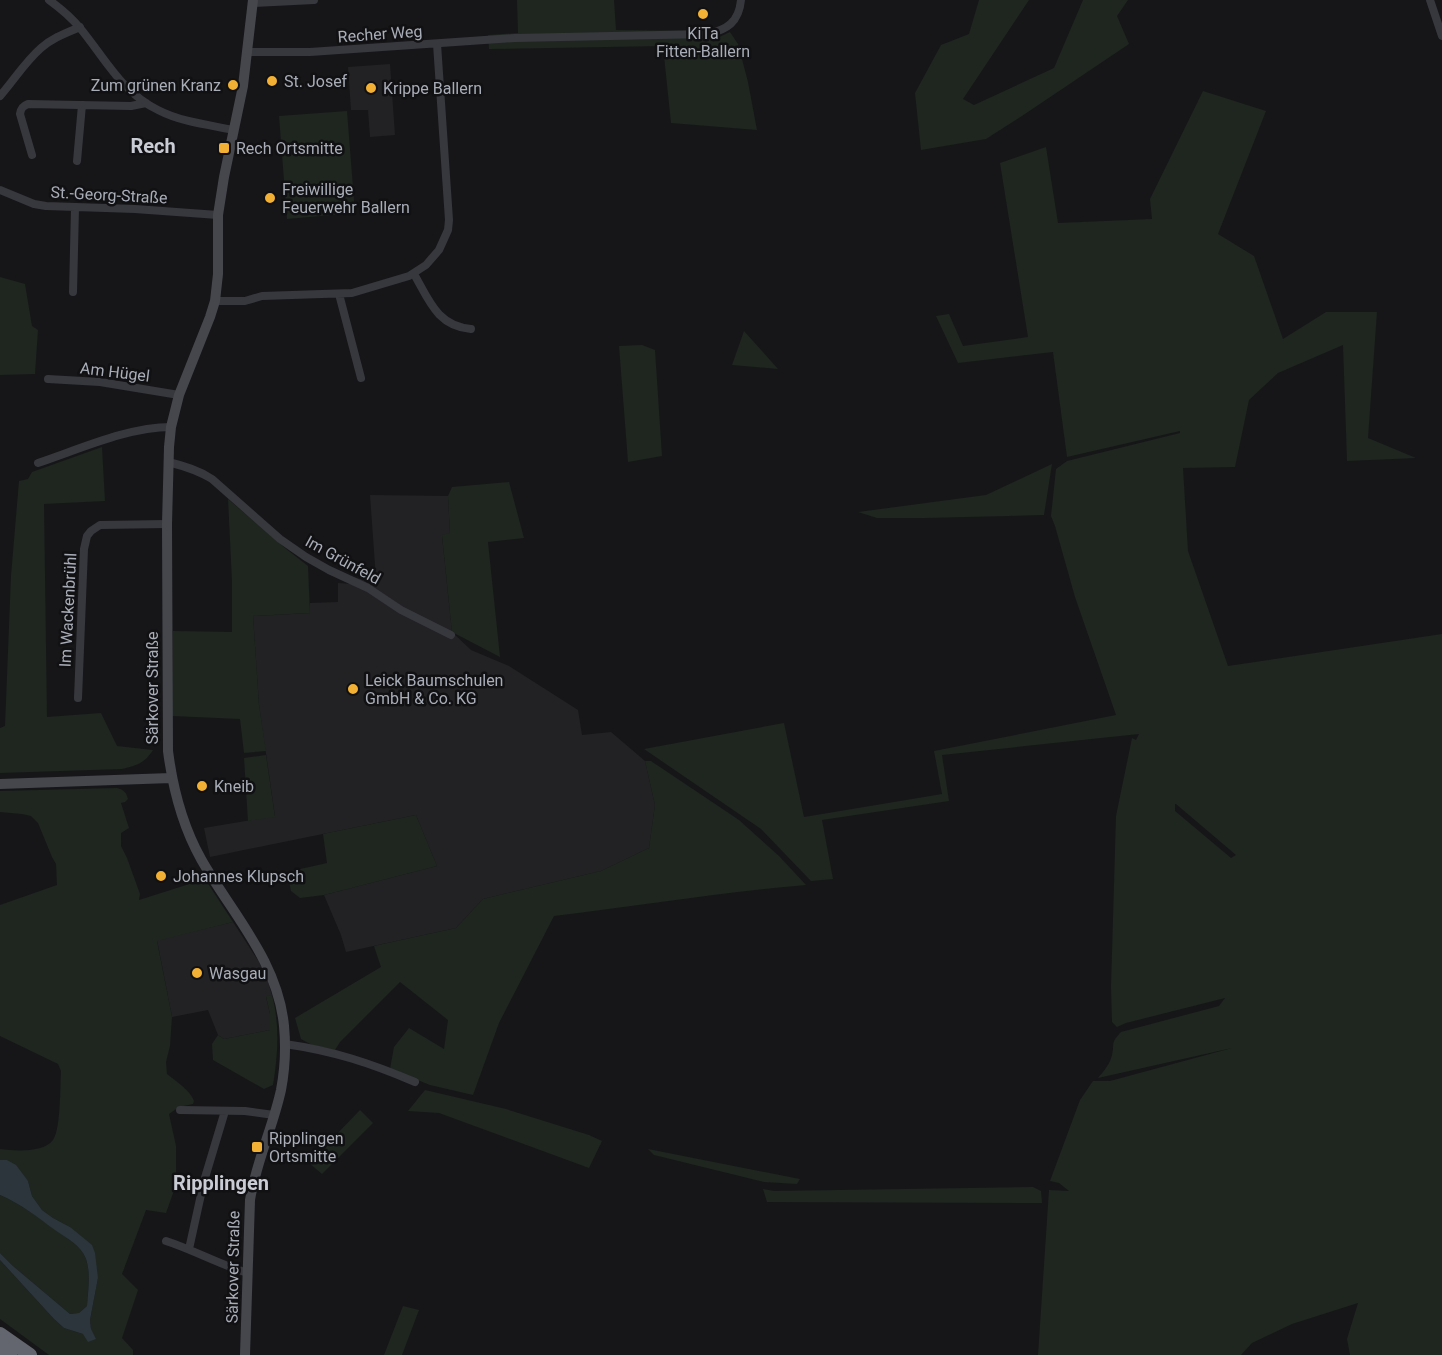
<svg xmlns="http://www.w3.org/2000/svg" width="1442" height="1355" viewBox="0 0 1442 1355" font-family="Roboto,sans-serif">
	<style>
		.built { fill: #222225 }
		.green { fill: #1e261f; fill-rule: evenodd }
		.water { fill: #2c353c }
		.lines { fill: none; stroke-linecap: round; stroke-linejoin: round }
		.street { stroke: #37383d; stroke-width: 8 }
		.secondary { stroke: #45474d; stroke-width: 10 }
		.highway { stroke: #63666e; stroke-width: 14 }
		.poi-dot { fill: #f2b134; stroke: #111113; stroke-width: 2 }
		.labels { text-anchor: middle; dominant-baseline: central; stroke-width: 5; stroke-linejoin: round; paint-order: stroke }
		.poi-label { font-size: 16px; fill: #a8adb8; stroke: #111113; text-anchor: start }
		.street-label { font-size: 16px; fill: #a8adb8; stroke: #111113 }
		.quarter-label { font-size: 20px; font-weight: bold; fill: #c9ccd4; stroke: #111113 }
	</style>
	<rect width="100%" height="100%" fill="#161618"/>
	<!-- built -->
	<path class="built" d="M390,64L395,135L370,137L368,110H351L348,67Z
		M370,495L448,496L450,534L442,536L452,632L471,650L509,666L578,710L582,735L611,732L645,761L655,805L649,848L601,871L483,899L456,928L346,952L341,935L324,895L437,866L416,815L210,857L204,828L275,816L259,705L253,616L310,613V603L338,602V583L352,584V577L361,579L374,586L376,579Z
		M233,922L259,962L268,982L272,995L266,997L270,1014V1030L224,1039L218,1035L208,1010L172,1017L157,940Z"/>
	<!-- green -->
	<path class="green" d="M517,0H614L616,30L705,31L715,39L730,32L738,44L748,82L757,130L671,123L663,46L489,49L488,35L518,33Z
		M979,0H1029L963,99L974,105L1054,68L1083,0H1128L1117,16L1129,44L1022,116L986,139L921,150L915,93L941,45L969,34Z
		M1203,91L1266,111L1218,234L1254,256L1283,339L1326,312H1377L1368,438L1416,458L1347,461L1343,345L1278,373L1249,400L1235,467L1183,468L1188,551L1228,666L1442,634V1355H1350L1347,1339L1358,1303L1292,1324L1252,1343L1241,1355H1038L1049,1190L1069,1191L1059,1183L1050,1181L1080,1100L1093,1081H1110L1232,1048L1098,1078C1104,1071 1110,1064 1112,1055C1115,1042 1110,1044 1121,1032L1219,1006L1225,998L1126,1023L1117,1027L1112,1022L1111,987L1116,816L1132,738L1136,740L1139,734L942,755L949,801L822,820L833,879L811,881L761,829L644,749L784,723L804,817L942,794L934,751L1116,715L1075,597L1055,526L1051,516L1056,469L1067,461L1180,433V431L1067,457L1053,352L958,363L936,316L949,314L963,346L1028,337L1000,163L1046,147L1058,223L1152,219L1150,199ZM1175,804H1176L1236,855L1231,858L1175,811Z
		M347,111L355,213L287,219L279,116Z
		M0,277L25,284L32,326L38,330L35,374L0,375Z
		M744,331L778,369L732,365Z
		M642,345L655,350L662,456L628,462L619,346Z
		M102,447L105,501L44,504L47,717L101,713L117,746L153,750C144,764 137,765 122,769L0,773V728L5,726L11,576L19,481L28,479L32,472Z
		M1052,464L1044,515L926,518H877L858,512L986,495Z
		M509,482L524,538L488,542L500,657L452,632L442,535L450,533L448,496L452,487Z
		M228,499L285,548L308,566L310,613L253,616L259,705L266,751L244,753L240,719L172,716L173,631L232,632V581Z
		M266,755L275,817L248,821L244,758Z
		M645,761H651L739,820L779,856L806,885C722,892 638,906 554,916L499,1023L473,1095L430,1085L390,1069L394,1047L409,1028L444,1049L448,1020L400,982L340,1042L335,1050L312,1045L301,1039L295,1018L381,967L374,946L456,928L483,899L601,871L649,848L655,805Z
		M117,788C124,790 126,792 128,799L125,802L121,803L129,828L121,833V846L127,858L140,894L139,900L205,879L233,922L157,941L172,1017L170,1046L166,1062L167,1074C177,1082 190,1090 194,1101L193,1104L179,1107L169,1114L176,1146V1185L166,1213L146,1210L122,1274L138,1290L122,1338L133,1350V1355H49L0,1319V1260L54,1319L64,1328L83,1334L91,1328L90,1320L98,1278L70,1227L53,1218L42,1210L32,1196L28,1181L7,1160H0V1149C14,1151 44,1153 53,1140C61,1129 60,1085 61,1071L58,1064L0,1036V905L57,885L56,864L52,857L38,823L31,816L22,814L0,812V791Z
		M416,815L437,866L324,895L300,898L291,891L287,872L327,863L323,834Z
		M272,995C280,1025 278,1055 273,1085L264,1089L213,1060L212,1044L218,1035L224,1039L270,1030V1014L266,996Z
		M425,1090L506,1109L589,1135L602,1141L589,1168L439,1113L408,1111Z
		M360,1110L373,1123L322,1174L309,1163Z
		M648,1149L800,1179L797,1184L764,1182L654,1155Z
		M1033,1187L1041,1191L1042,1203L767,1202L763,1189L774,1191Z
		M0,1195C21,1204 37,1217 56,1230C66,1238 81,1245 86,1259C91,1274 88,1290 87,1306L79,1313L70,1314L13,1266L0,1253Z
		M403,1306L419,1310L402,1355H384Z"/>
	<!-- water -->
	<path class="water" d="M0,1160H7L16,1165L28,1181L32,1196L42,1210L53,1218L70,1227L92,1245L95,1253L98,1278L90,1320L91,1329L96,1339L88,1342L83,1334L64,1328L54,1319L0,1260V1253L13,1266L70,1314L79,1313L87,1306C88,1290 91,1274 86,1259C81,1245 66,1238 55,1230C37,1217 21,1204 0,1195Z"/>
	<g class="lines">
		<!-- street -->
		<path class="street" d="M49,0C60,8 71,17 80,28C104,57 122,93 158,110C181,122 209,125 234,130
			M1430,0L1442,36
			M253,3L314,0
			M247,52H310L515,38L707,34C727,30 739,22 741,0
			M0,96C14,80 25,62 41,48C52,38 66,33 80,27
			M32,155L20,114C21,108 23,106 28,104L131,106L146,103
			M77,161L82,105
			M0,190L34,204L46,206L135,209L218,215
			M414,274C429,300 437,326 471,329
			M73,292L75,208
			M339,294L361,378
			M215,301H245L262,296L352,293L409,276L426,265L439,250L448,230L449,220L437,44
			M48,379L100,382L179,395
			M168,462C184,466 198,470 212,479L280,539L306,557L329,570L368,588L401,610L451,635
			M38,463C80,449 128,427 171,427
			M78,698L84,549L87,536L91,531L100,525L167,524
			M285,1044C334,1051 370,1063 415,1082
			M180,1110L245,1111L274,1115
			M166,1241C194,1250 220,1265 248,1273
			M189,1249L204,1181L225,1111"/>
		<!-- secondary -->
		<path class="secondary" d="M0,784L171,778
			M245,1355L250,1200C256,1162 273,1127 281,1090C285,1069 286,1047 284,1026C278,961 232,914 201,859C182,825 173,790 168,751L167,524L169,447L171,427L179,395L210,317L215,301L218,274V215L224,177L243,86L253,0"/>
		<!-- highway -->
		<path class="highway" d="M0,1334L30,1355
			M0,1348L10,1355"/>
	</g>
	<!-- markers -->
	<g class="poi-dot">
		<circle cx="703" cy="14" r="6"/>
		<circle cx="272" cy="81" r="6"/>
		<circle cx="233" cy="85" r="6"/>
		<circle cx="371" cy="88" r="6"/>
		<rect x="218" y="142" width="12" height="12" rx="3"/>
		<circle cx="270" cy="198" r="6"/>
		<circle cx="353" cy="689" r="6"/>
		<circle cx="202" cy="786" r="6"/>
		<circle cx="161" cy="876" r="6"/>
		<circle cx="197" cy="973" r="6"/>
		<rect x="251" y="1141" width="12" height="12" rx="3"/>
	</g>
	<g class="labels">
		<!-- poi labels -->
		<g class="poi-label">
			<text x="703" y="33" text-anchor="middle">KiTa<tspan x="703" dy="18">Fitten-Ballern</tspan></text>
			<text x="284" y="81">St. Josef</text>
			<text x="221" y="85" text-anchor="end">Zum grünen Kranz</text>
			<text x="383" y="88">Krippe Ballern</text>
			<text x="236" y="148">Rech Ortsmitte</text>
			<text x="282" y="189">Freiwillige<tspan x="282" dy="18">Feuerwehr Ballern</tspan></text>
			<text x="365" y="680">Leick Baumschulen<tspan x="365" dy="18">GmbH &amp; Co. KG</tspan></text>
			<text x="214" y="786">Kneib</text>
			<text x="173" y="876">Johannes Klupsch</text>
			<text x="209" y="973">Wasgau</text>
			<text x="269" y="1138">Ripplingen<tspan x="269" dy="18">Ortsmitte</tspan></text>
		</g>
		<!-- street labels -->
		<g class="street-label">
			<text transform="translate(380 34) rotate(-4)">Recher Weg</text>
			<text transform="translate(109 195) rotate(3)">St.-Georg-Straße</text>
			<text transform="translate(115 372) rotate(7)">Am Hügel</text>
			<text transform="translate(343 560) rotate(29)">Im Grünfeld</text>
			<text transform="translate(68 610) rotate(-87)">Im Wackenbrühl</text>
			<text transform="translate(152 688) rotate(-90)">Särkover Straße</text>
			<text transform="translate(233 1267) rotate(-89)">Särkover Straße</text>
		</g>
		<!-- quarter labels -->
		<g class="quarter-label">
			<text x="153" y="146">Rech</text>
			<text x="221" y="1183">Ripplingen</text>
		</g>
	</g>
</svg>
